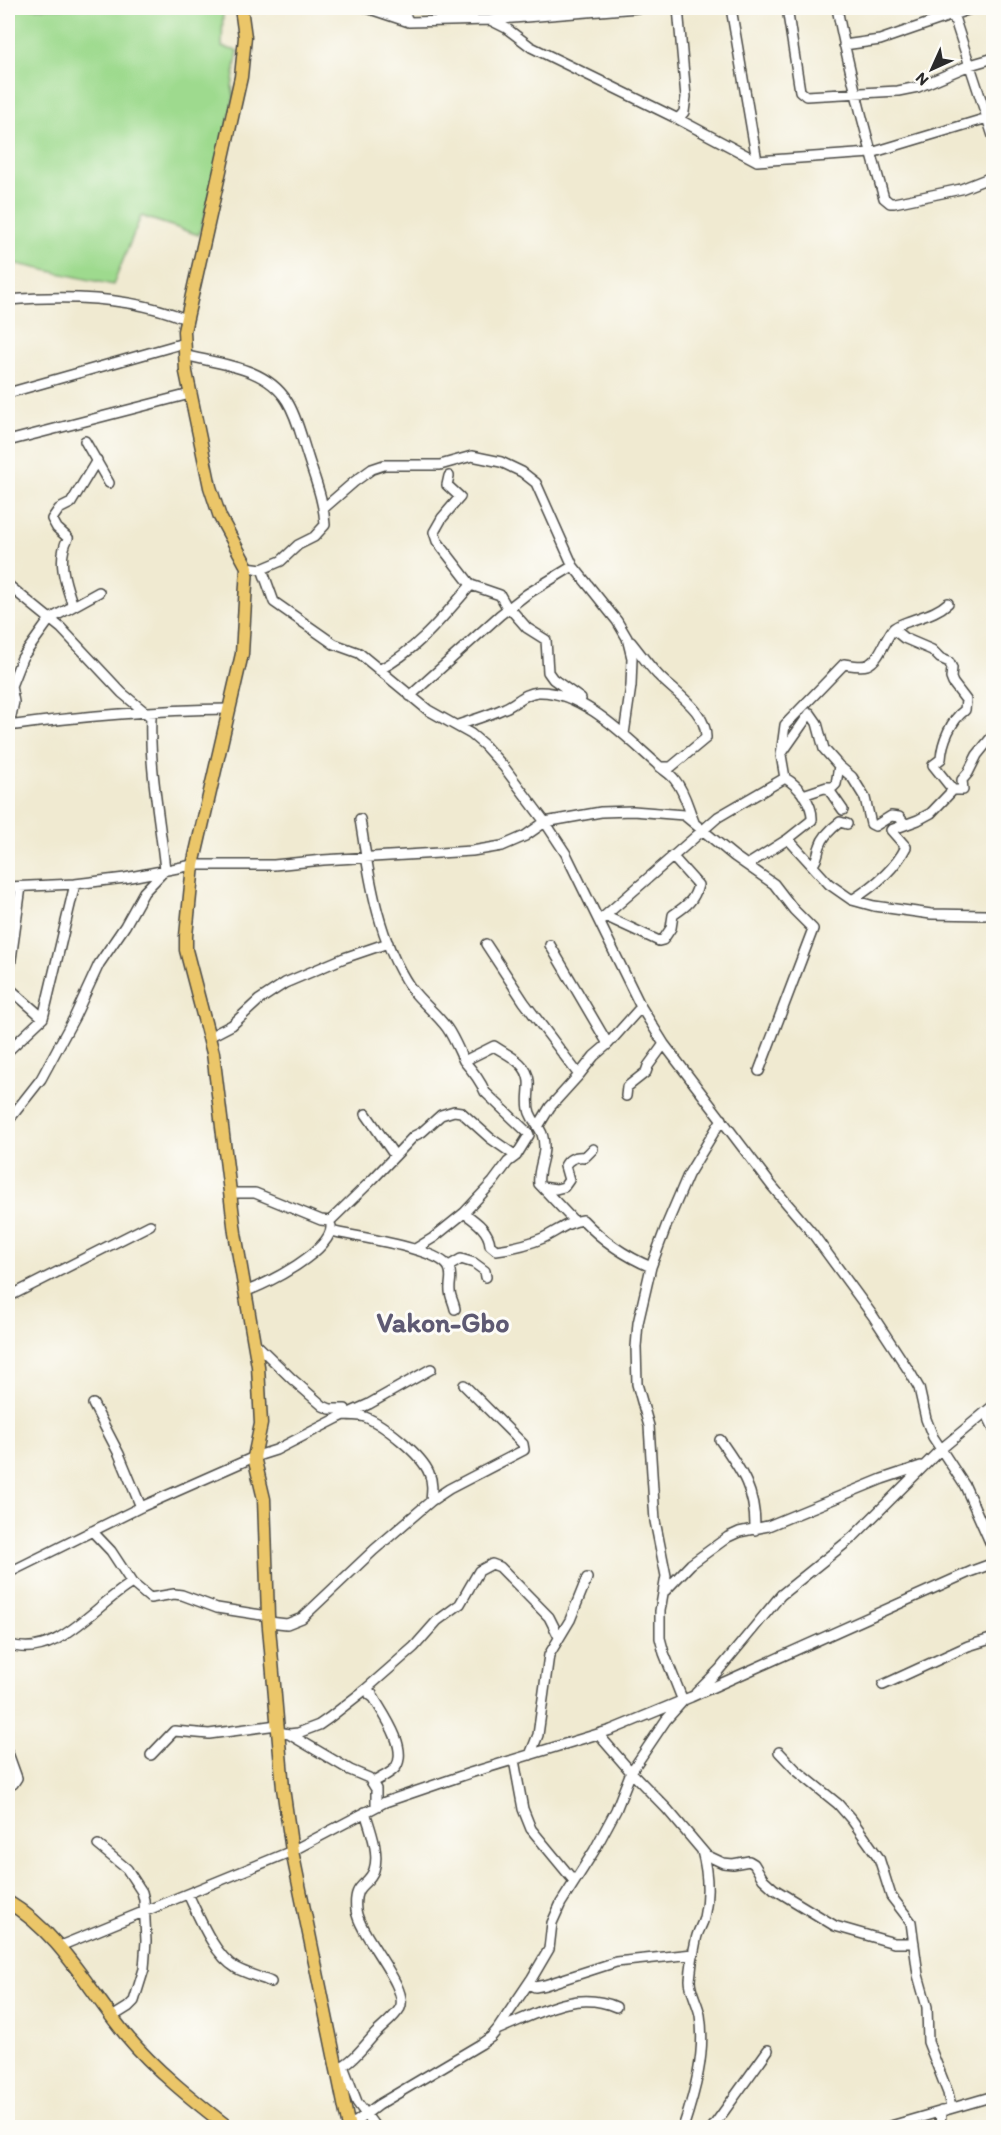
<svg xmlns="http://www.w3.org/2000/svg" width="1001" height="2135" viewBox="0 0 1001 2135" font-family="Itim,sans-serif">
	<style>
		.green { fill: #9eda8e; stroke: #64825c; stroke-width: 1.5 }
		.lines { fill: none; stroke-linecap: round; stroke-linejoin: round }
		.minor-casing { stroke: #494844; stroke-width: 12 }
		.major-casing { stroke: #494844; stroke-width: 15 }
		.minor { stroke: #fff; stroke-width: 9 }
		.major { stroke: #ebc669; stroke-width: 12 }
		.labels { text-anchor: middle; dominant-baseline: central; stroke-width: 6; stroke-linejoin: round; paint-order: stroke }
		.quarter-label { font-size: 28px; font-weight: bold; fill: #5e5a73; stroke: #fdfcf7 }
	</style>
	<rect width="100%" height="100%" fill="#fdfcf7"/>
	<filter id="ink" filterUnits="userSpaceOnUse"><feTurbulence type="fractalNoise" baseFrequency=".0167" numOctaves="2"/><feDisplacementMap in="SourceGraphic" scale="12" xChannelSelector="R" yChannelSelector="G"/><feConvolveMatrix kernelMatrix="1 2 1 2 8 2 1 2 1" color-interpolation-filters="sRGB"/></filter>
	<filter id="wash" filterUnits="userSpaceOnUse"><feTurbulence type="fractalNoise" baseFrequency=".008" numOctaves="4" result="noise"/><feDisplacementMap in="SourceGraphic" scale="24" xChannelSelector="R" yChannelSelector="G"/><feGaussianBlur stdDeviation="1.35" result="paint"/><feColorMatrix in="noise" values="0 0 0 0 0 0 0 0 0 0 0 0 0 0 0 0 0 1.4 0 .05"/><feComposite in="paint" operator="in"/></filter>
	<g filter="url(#wash)">
		<rect width="100%" height="100%" fill="#f0ead1"/>
		<!-- green -->
		<path class="green" d="M8,8H223L222,47L238,51L232,87L234,96L220,161L199,235L141,216L113,285L8,262Z"/>
	</g>
	<g filter="url(#ink)">
		<g class="lines">
			<!-- minor casing -->
			<g class="minor-casing">
				<path id="minor" d="M367,8L409,22L490,20L637,8
					M401,8L409,22
					M731,8L757,161
					M787,8L800,91L806,96L898,91L918,87L970,65L994,58
					M837,8C849,72 866,135 884,198L890,203H894L961,189L994,176
					M951,8L994,139
					M490,20L506,28L531,47L678,119L757,161L871,153L994,116
					M844,45L880,40L973,8
					M678,119L684,112L686,97L678,8
					M8,300C66,295 131,296 186,319
					M184,355C220,364 266,367 287,401C297,417 301,436 307,454C314,477 324,500 325,525L314,537L298,545L281,561L262,569
					M8,393L184,343
					M8,441L190,394
					M85,441L109,483
					M449,476L447,485L460,497L442,518L434,532L437,541L471,585L500,595L508,609
					M324,508L354,482L372,469L384,465H440L472,456L501,462L522,472L536,483L573,566L617,621L627,638L632,658L631,686L624,734
					M247,567L262,569L274,602L334,644L359,653L428,710L471,734L484,745L504,767L545,822L566,854L641,1007L664,1044L772,1186L813,1234L873,1316L911,1374L919,1388L926,1419L933,1437L965,1486L994,1551
					M8,585L61,628L122,693L151,717C149,768 160,819 165,870L144,892L125,926L99,964L74,1018L41,1079L8,1121
					M73,606C66,585 56,560 68,538L57,528L52,519L59,509L71,503L97,460
					M513,612L527,628L546,640L548,672L553,679L581,699
					M893,629L904,638L932,650L940,658L949,662L952,668L951,678L953,683L966,700L965,710C951,720 942,742 941,759L933,765L953,790
					M631,642C640,653 648,665 658,675C675,693 707,711 706,738L671,767H659
					M379,670C416,651 444,616 471,585
					M410,696L500,615L527,594L573,566
					M9,725L14,702L11,686L22,658L50,619L99,592
					M458,725C473,720 490,715 505,708C517,703 524,693 538,692C582,690 628,739 658,765C663,770 671,774 675,780C685,792 688,808 694,822
					M8,726C81,716 156,710 230,709
					M782,753L810,713L817,723L824,749L839,766L836,784L833,787H827
					M839,766L852,777L865,798L871,824L875,826L891,816L899,817L905,824
					M785,778C799,786 813,804 812,820L788,839
					M803,795L827,787L843,810
					M360,819C369,876 377,938 410,987C421,1002 436,1013 447,1028C454,1038 459,1051 464,1061L494,1046C507,1055 527,1062 529,1081C530,1091 526,1102 530,1113C535,1126 544,1128 544,1147C544,1160 537,1171 539,1184L574,1221
					M747,865L788,839L829,884L852,900L874,906L931,914L985,915
					M813,865C819,856 817,854 820,846C823,836 832,828 840,822L847,824
					M8,887L75,884L125,878L193,865H274L323,860L472,851L502,846L525,836L545,822L601,812L633,811L684,815L734,856L774,884L794,910L813,929L759,1071
					M852,900C873,887 895,869 906,847L891,830L918,820L931,813L953,790H963L962,780L968,773L977,755L994,734
					M605,916L659,941L663,940L671,928L673,915C686,906 694,901 698,885L672,856
					M599,921L718,817L785,778L781,755L785,725L844,664C851,665 861,667 867,665C880,660 885,638 894,628C898,625 902,624 907,622C922,616 936,614 948,603
					M486,944L524,1002L579,1075L550,1107L539,1125
					M550,945L608,1044L641,1007
					M8,981L21,887
					M8,987L43,1018
					M209,1037L232,1025L259,1000L285,983L344,958L388,943
					M8,1051L43,1018L75,884
					M579,1075L594,1056L608,1044
					M626,1096L627,1087L646,1072L648,1066L664,1044
					M366,1114L395,1156
					M542,1187L556,1189L564,1187L569,1180L565,1166C569,1158 576,1156 585,1157L593,1149
					M230,1193H255L321,1220L330,1221L373,1179L414,1136L422,1132L441,1115L454,1111L461,1112L490,1138L516,1156L529,1135L528,1133L485,1092C481,1082 472,1070 464,1061
					M464,1213L493,1182L508,1162L516,1156
					M331,1231C354,1237 440,1248 449,1268C453,1276 449,1283 450,1291C450,1296 454,1303 455,1309
					M449,1266L461,1259L474,1263L485,1271L486,1277
					M651,1267L667,1224L688,1175L722,1119
					M246,1291C266,1285 333,1250 331,1226
					M8,1297L150,1225
					M255,1343L292,1379L323,1406L330,1409H345L346,1415C353,1416 359,1415 365,1417C383,1424 422,1455 429,1473C433,1482 432,1491 431,1501
					M93,1404L119,1454L141,1507
					M986,1412L994,1429
					M720,1440C742,1471 756,1491 755,1530
					M92,1531L111,1551L132,1583L150,1598L174,1594L182,1595L217,1608L268,1616
					M8,1573L141,1507L254,1457L276,1450L338,1418L369,1404L431,1369
					M665,1591L691,1564L728,1537L739,1532L768,1526L882,1479L921,1466
					M269,1622L287,1624L302,1618L374,1550L431,1501L449,1489L524,1450L523,1444L464,1385
					M8,1644C56,1662 95,1604 132,1583
					M883,1685L968,1646L994,1638
					M366,1689L372,1694L370,1695L374,1698C384,1715 408,1748 396,1767C391,1774 379,1778 372,1783
					M696,1693L719,1670L781,1595L853,1537L941,1449L994,1405
					M278,1732L289,1734L298,1733L319,1725L329,1718L366,1689L414,1647L437,1621L460,1604L479,1571L492,1564L500,1567L549,1617L559,1637
					M289,1734L350,1770L369,1778L376,1789V1806
					M598,1734L631,1772L667,1809L706,1855L723,1863L733,1864L749,1861L754,1864L763,1879L774,1889L835,1926L894,1943H914
					M779,1752L796,1770L838,1804L852,1820L879,1858L891,1896L911,1922L918,1975L927,2007L928,2042L948,2093L951,2108
					M8,1753L17,1778L13,1784H8
					M151,1755L174,1731L209,1734L277,1725
					M530,1755L538,1735L549,1655L570,1620L587,1578
					M514,1760L523,1809L531,1829L574,1881
					M98,1845L127,1869L142,1892L144,1900L146,1941L144,1969L134,2001L128,2007L112,2017
					M188,1894C199,1917 214,1955 236,1968C247,1974 260,1977 271,1982
					M60,1946L292,1851L385,1802L470,1773L611,1730L691,1697L972,1571L994,1563
					M528,1984L535,1987L545,1985L616,1962L693,1954
					M499,2029C536,2014 576,1989 616,2007
					M343,2066L357,2102L376,2128
					M338,2068C352,2063 365,2045 375,2034C383,2026 395,2017 400,2008C410,1988 359,1935 356,1910C353,1882 368,1887 374,1870C380,1853 370,1828 365,1812
					M348,2125L357,2121L378,2105L481,2044L491,2037L497,2030L532,1978L549,1949L552,1923L561,1903L594,1851L616,1810L631,1772L666,1720L683,1701L664,1653L660,1638V1611L666,1576L655,1521L649,1426L637,1384L636,1347L638,1323L651,1267C625,1256 603,1241 583,1220C567,1222 558,1231 543,1238C529,1244 512,1248 496,1250L490,1245C489,1230 475,1221 464,1213L433,1238L415,1249
					M683,2128C695,2092 706,2053 700,2015C698,2004 690,1991 690,1980C691,1967 693,1953 696,1940C697,1932 702,1926 704,1918C709,1895 708,1873 702,1851
					M712,2128L768,2050
					M884,2128L994,2096
					M940,2128L941,2111"/>
			</g>
			<!-- major casing -->
			<g class="major-casing">
				<path id="major" d="M241,8L245,37L241,77L184,331L186,372L210,487L220,517L247,567L242,654L193,865L186,936V950L213,1053L235,1233L258,1366L261,1424L254,1457L264,1499L268,1616L283,1788L292,1851L349,2128
					M8,1902C60,1933 88,1989 126,2035C155,2070 193,2100 229,2128"/>
			</g>
			<!-- minor -->
			<use href="#minor" class="minor"/>
			<!-- major -->
			<use href="#major" class="major"/>
		</g>
	</g>
	<g class="labels">
		<!-- quarter labels -->
		<g class="quarter-label">
			<text x="443" y="1322">Vakon-Gbo</text>
		</g>
	</g>
	<!-- margin -->
	<rect width="1001" height="2135" fill="none" stroke="#fdfcf7" stroke-width="30"/>
	<!-- north arrow -->
	<g transform="translate(932 69) rotate(225)" stroke="#fdfcf7" stroke-width="4.5" paint-order="stroke">
	<path d="M0-4.5L10 22L0 15L-10 22Z" fill="#2b2b2b"/>
	<text y="-9" font-size="16" font-weight="bold" text-anchor="middle" fill="#2b2b2b">N</text>
	</g>
</svg>
